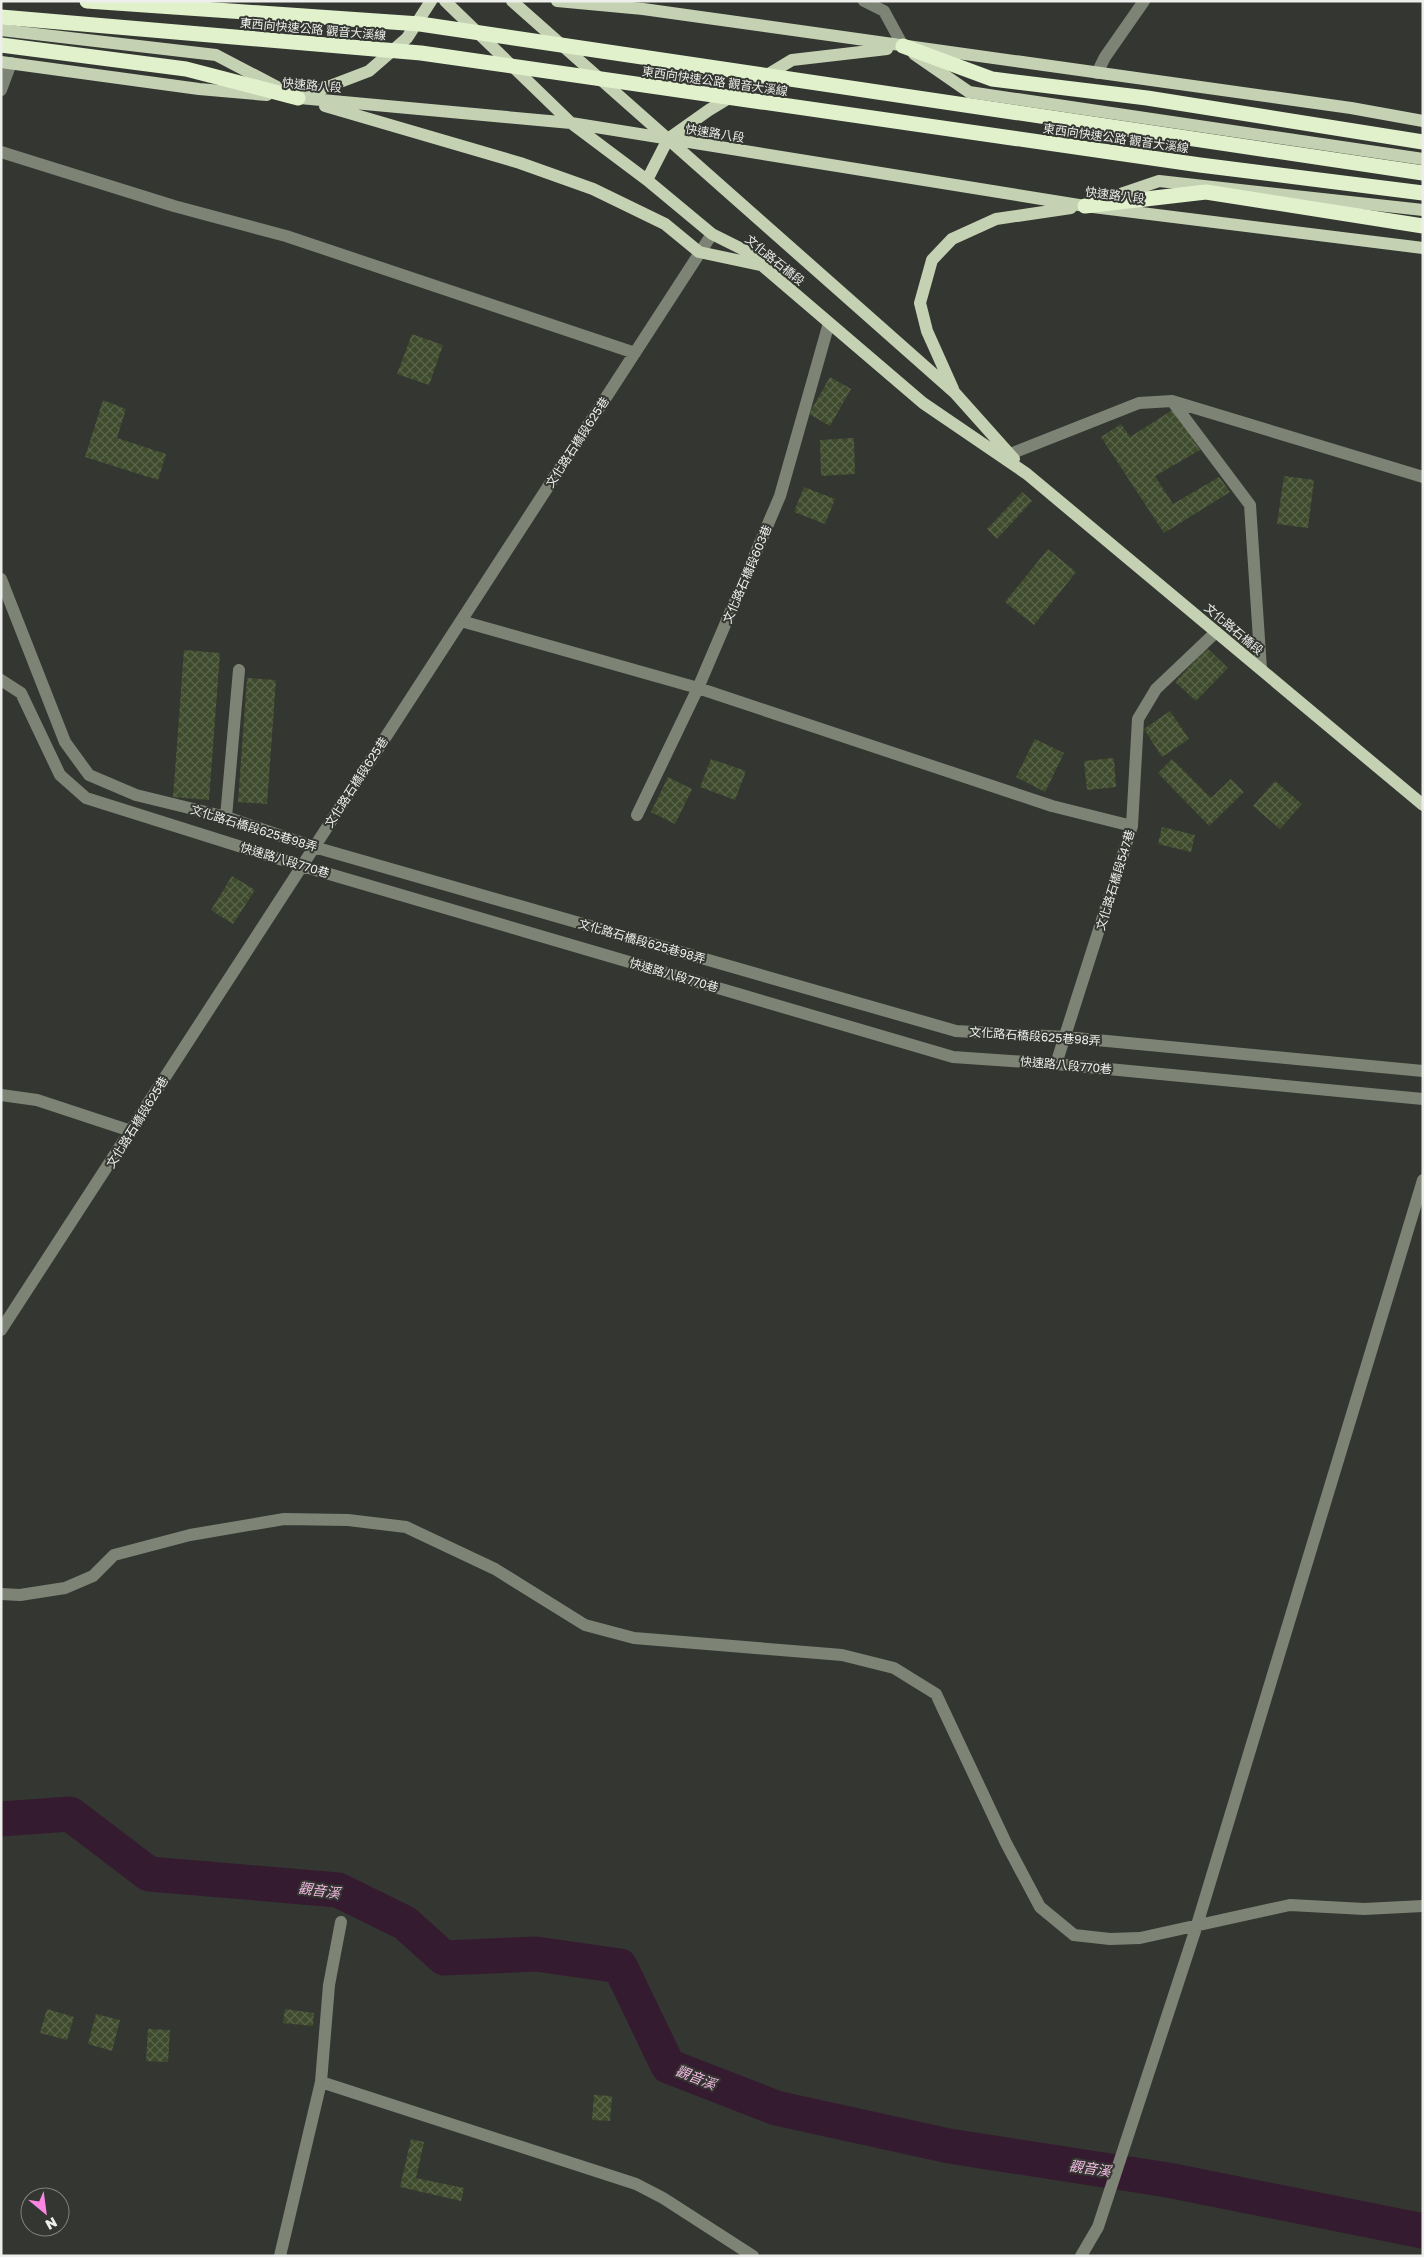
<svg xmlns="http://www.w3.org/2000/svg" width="1424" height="2257" viewBox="0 0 1424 2257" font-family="'Golos Text','Noto Sans TC',sans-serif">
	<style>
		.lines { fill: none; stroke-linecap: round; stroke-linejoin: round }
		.river { stroke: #351b2f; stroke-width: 35 }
		.building { fill: url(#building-cross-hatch) }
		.minor { stroke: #7d8475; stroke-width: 12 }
		.major { stroke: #c4d2b3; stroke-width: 12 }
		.highway { stroke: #e0f1cc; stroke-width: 15 }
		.highway-bridge { stroke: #e0f1cc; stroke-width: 15 }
		.labels { text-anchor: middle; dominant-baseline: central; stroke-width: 4; stroke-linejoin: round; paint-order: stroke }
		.street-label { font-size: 12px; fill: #eeefec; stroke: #343631 }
		.water-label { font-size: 14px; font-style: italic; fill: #f2bae2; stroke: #343631 }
	</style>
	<defs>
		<pattern id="building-cross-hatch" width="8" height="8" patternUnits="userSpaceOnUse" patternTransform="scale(1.25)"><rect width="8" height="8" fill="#3e4b2c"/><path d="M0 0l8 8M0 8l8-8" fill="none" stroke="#5a654b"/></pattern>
	</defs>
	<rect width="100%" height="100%" fill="#343631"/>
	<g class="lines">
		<!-- river -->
		<path class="river" d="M1,1819L70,1814L149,1874L338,1890L405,1923L444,1958L536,1954L620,1966L668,2066L776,2108L949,2146L1168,2180L1423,2231"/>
	</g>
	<!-- building -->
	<path class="building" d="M412,334L443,345L429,385L397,374Z
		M830,377L851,389L830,426L809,414Z
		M103,400L126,409L117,438L166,454L158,480L85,457Z
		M1174,409L1200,450L1155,476L1173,504L1219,477L1230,492L1164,533L1101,437L1121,424L1130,437Z
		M854,438L855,474L821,476L820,440Z
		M1284,476L1314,480L1308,528L1277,524Z
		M804,487L835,499L825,524L794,512Z
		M1022,492L1032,501L997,539L987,529Z
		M1048,549L1076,572L1034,625L1005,602Z
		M1207,648L1228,668L1196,701L1175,682Z
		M184,650L220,653L209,800L173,797Z
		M247,678L276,680L267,804L238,802Z
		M1170,711L1189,739L1162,757L1144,729Z
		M1035,739L1064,753L1045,792L1016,777Z
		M1114,758L1116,787L1087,790L1084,761Z
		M711,759L746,771L735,800L700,787Z
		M1172,759L1211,798L1231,779L1244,792L1209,826L1158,773Z
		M668,777L692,789L675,824L651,812Z
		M1275,781L1302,804L1280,829L1253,806Z
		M1162,827L1195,835L1191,852L1158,844Z
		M232,876L255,890L233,924L211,910Z
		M47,2009L74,2017L67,2040L40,2033Z
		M285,2009L314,2013L313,2026L283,2023Z
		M96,2014L120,2020L112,2051L88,2044Z
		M148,2029L170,2030L168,2062L146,2061Z
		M594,2095L612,2096L610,2121L592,2120Z
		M411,2139L424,2142L416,2178L464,2188L461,2201L400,2187Z"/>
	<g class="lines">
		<!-- minor -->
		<path class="minor" d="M864,1L884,11L903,46
			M1097,73L1105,57L1144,1
			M1,90L11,63
			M1,152L174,206L286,236L635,353
			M1172,401L1250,505L1261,669
			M1010,454L1139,403L1172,401L1423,477
			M1,579L65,742L89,775L136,795L226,817L314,847L956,1031L1065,1037L1423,1071
			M461,621L698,688L1052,806L1132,826
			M1,680L21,693L60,775L86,798L302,866L953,1057L1056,1064L1423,1099
			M637,815L698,688L780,496L829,323
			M226,817L239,670
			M1056,1064L1132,826L1138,719L1156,689L1216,632
			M1,1095L37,1100L131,1131
			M1,1330L712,234
			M1,1594L20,1595L65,1588L93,1576L114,1555L190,1535L284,1519L348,1520L406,1527L495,1569L585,1625L634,1638L842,1655L894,1668L936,1694L1006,1843L1040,1907L1074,1935L1110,1939L1140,1938L1290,1905L1364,1909L1423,1906
			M321,2082L636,2184L663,2198L753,2256
			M280,2256L321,2082L329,1985L341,1922
			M1081,2256L1098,2227L1197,1925L1423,1180"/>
		<!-- major -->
		<path class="major" d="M445,1L571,123L647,180L712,234L744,250L923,403L1027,474L1423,805
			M512,1L955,393L1014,459
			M557,1L643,9L1351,108L1423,121
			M1,30L216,55L283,90
			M914,54L969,92L1423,159
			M1,62L199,89L267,95
			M289,97L571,123L1085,206L1423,248
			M301,97L369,71L407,38L431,1
			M325,106L520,163L593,189L665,224L699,252L760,265
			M647,180L668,139L709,110L792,60L887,49
			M1103,200L1159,181L1423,210
			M953,389L927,331L920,303L932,260L952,239L996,219L1071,208"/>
		<!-- highway -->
		<path class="highway" d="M1,45L186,69L298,98
			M903,46L992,79L1147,98L1423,142
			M1085,206L1206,192L1423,226"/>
		<!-- highway-bridge -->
		<path class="highway-bridge" d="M87,1L420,24L1423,173
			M1,17L421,53L1200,165L1423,193"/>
	</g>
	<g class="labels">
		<!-- street labels -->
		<g class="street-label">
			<text transform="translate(313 29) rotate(5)">東西向快速公路 觀音大溪線</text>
			<text transform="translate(715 81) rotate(8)">東西向快速公路 觀音大溪線</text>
			<text transform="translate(312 85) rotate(5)">快速路八段</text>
			<text transform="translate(715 133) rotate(9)">快速路八段</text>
			<text transform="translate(1116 138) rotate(8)">東西向快速公路 觀音大溪線</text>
			<text transform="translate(1115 195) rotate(7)">快速路八段</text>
			<text transform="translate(775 260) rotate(39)">文化路石橋段</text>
			<text transform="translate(577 442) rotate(-57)">文化路石橋段625巷</text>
			<text transform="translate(747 574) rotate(-67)">文化路石橋段603巷</text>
			<text transform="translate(1234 629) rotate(40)">文化路石橋段</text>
			<text transform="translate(356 782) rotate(-57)">文化路石橋段625巷</text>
			<text transform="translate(254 828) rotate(17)">文化路石橋段625巷98弄</text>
			<text transform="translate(285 860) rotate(17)">快速路八段770巷</text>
			<text transform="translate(1115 880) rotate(-73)">文化路石橋段547巷</text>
			<text transform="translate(642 941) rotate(16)">文化路石橋段625巷98弄</text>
			<text transform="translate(674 975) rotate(16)">快速路八段770巷</text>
			<text transform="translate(1035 1036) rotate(4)">文化路石橋段625巷98弄</text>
			<text transform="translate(1066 1065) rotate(5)">快速路八段770巷</text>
			<text transform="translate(137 1122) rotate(-58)">文化路石橋段625巷</text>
		</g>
		<!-- water labels -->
		<g class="water-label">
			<text transform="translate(319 1890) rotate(8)">觀音溪</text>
			<text transform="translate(696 2077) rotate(21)">觀音溪</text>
			<text transform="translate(1090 2168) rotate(9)">觀音溪</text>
		</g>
	</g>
	<!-- border -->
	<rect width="1424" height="2257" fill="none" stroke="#eeefec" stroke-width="5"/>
	<!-- north arrow -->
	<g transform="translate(45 2212) rotate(151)"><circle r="24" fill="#343631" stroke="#7e807c"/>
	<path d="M0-4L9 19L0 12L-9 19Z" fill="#fd86e2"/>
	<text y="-8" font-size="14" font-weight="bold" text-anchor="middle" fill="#eeefec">N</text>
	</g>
</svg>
